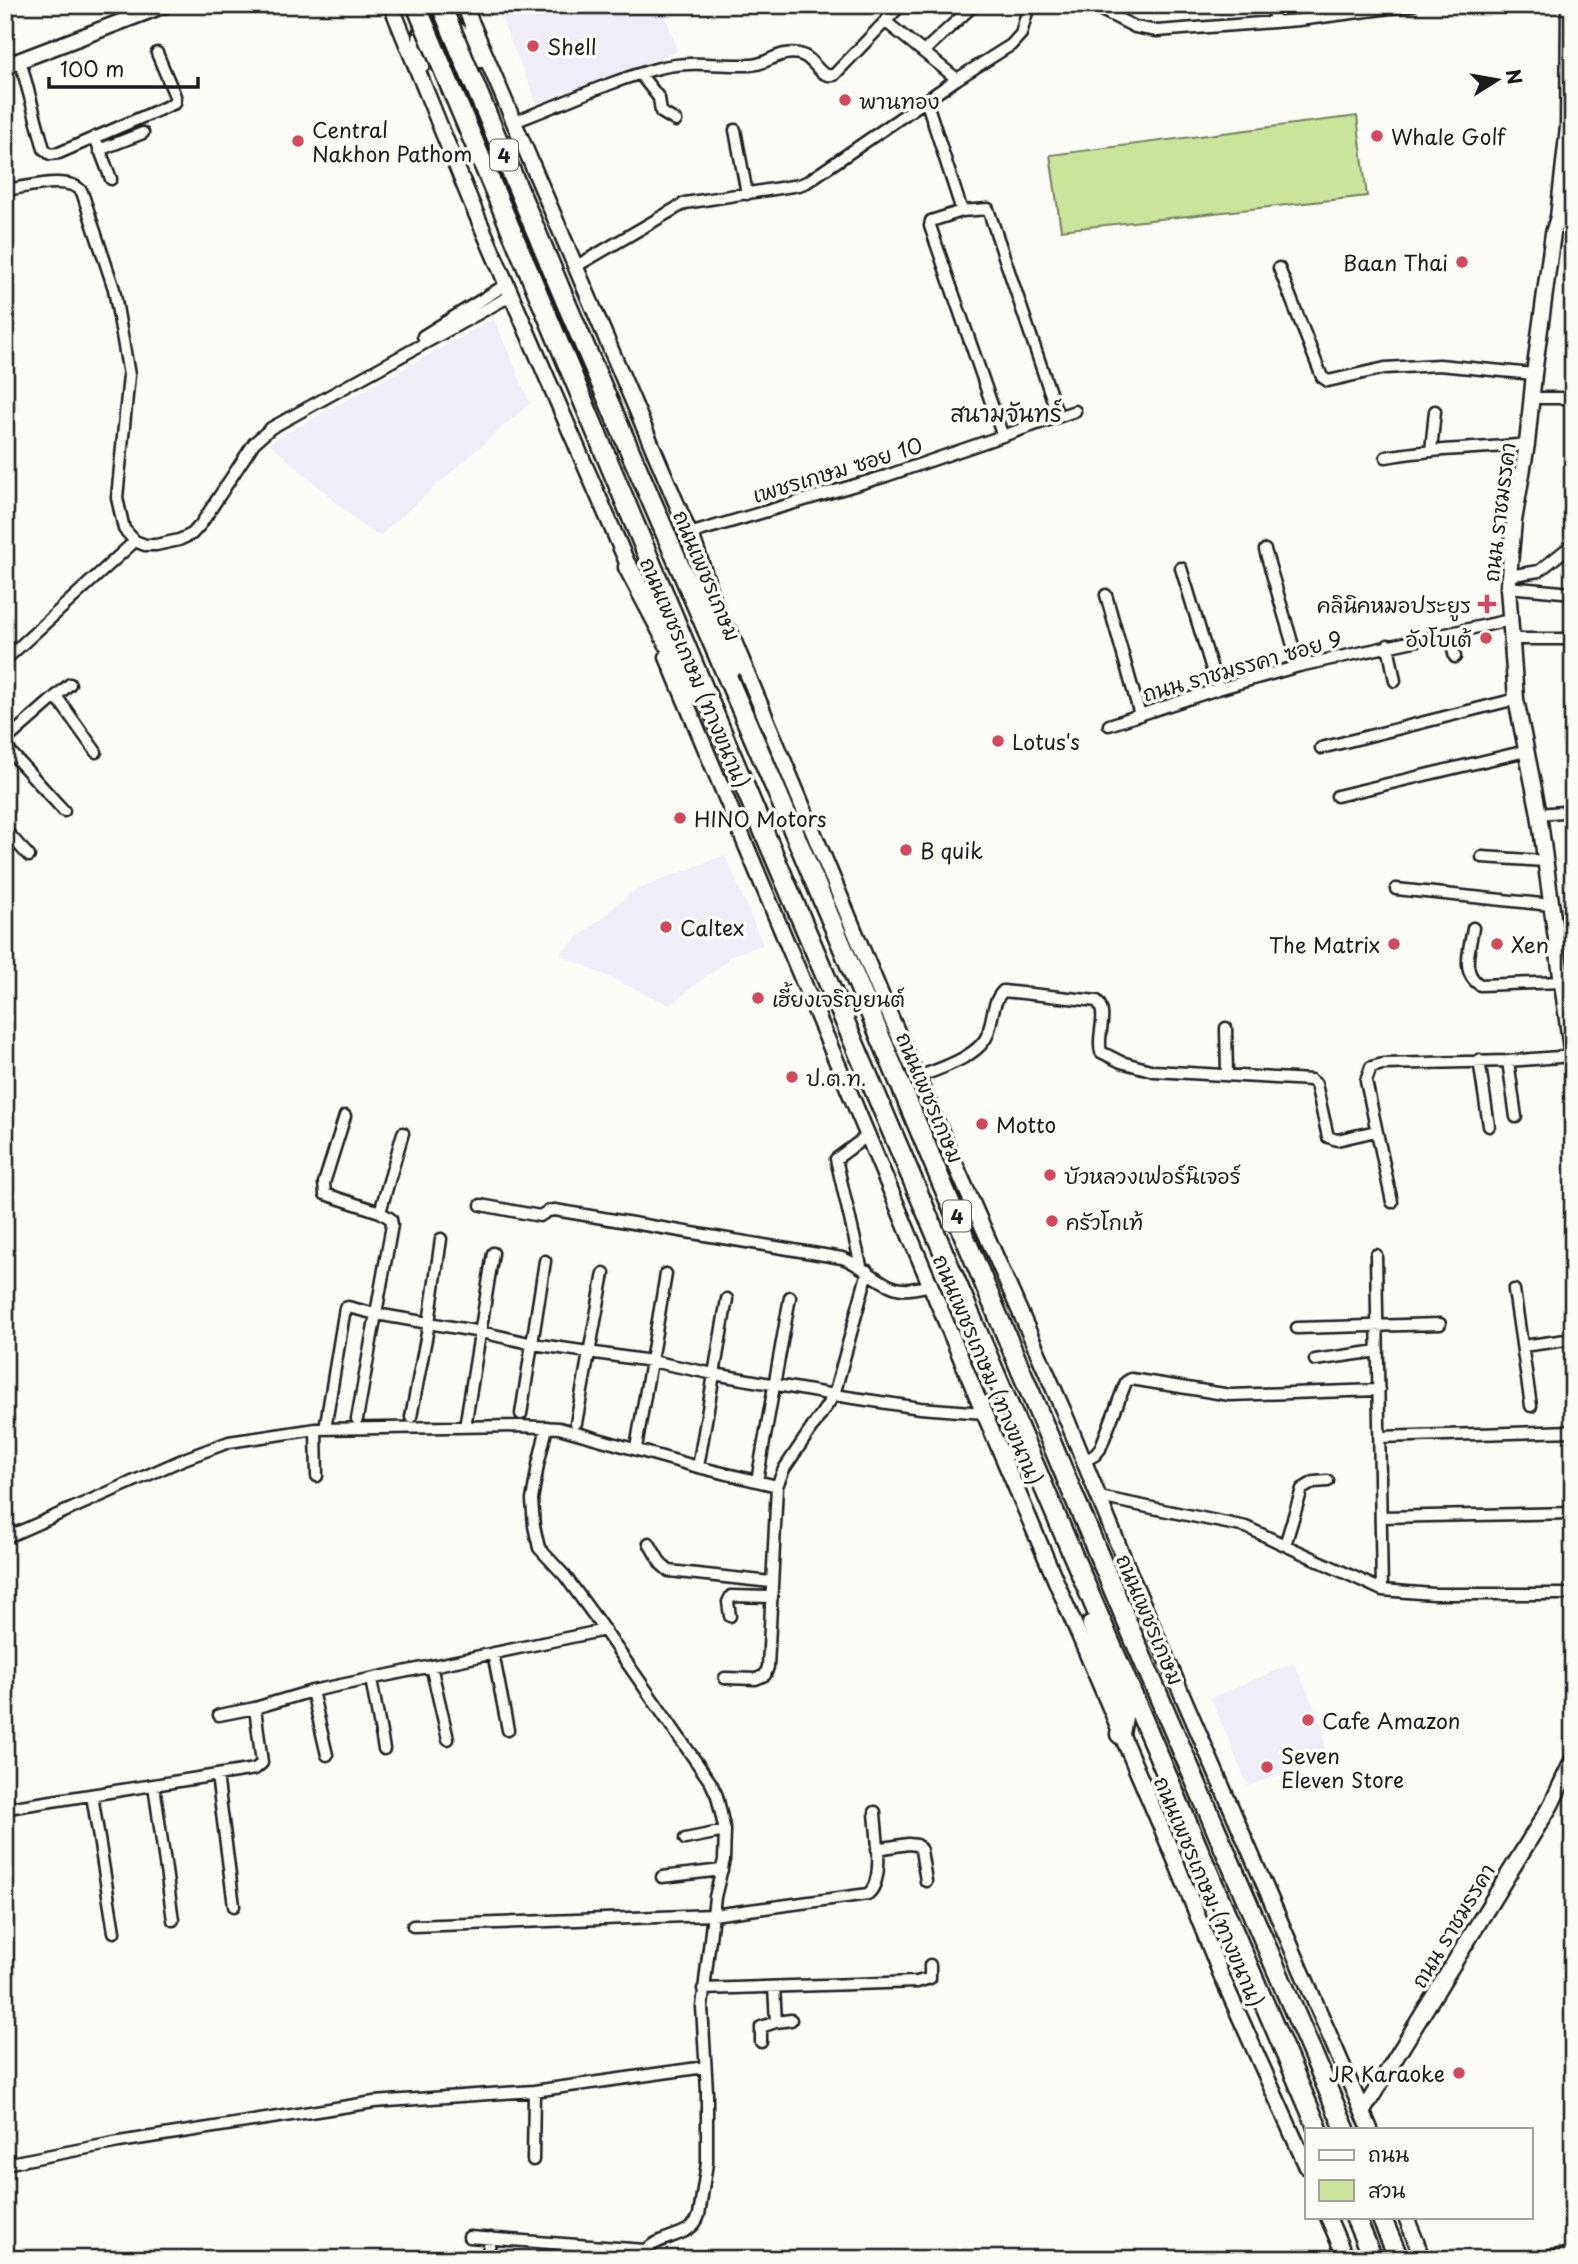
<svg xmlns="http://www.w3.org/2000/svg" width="1578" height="2264" viewBox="0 0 1578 2264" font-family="'Playpen Sans','Playpen Sans Thai',sans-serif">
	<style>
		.built { fill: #eeedf8 }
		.green { fill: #cae59b; stroke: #73805c; stroke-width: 2 }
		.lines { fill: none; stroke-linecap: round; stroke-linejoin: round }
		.street-casing { stroke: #1c1c1c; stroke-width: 15 }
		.secondary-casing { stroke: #1c1c1c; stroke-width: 19 }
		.highway-casing { stroke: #1c1c1c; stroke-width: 23 }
		.street { stroke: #fdfcf7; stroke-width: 10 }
		.secondary { stroke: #fdfcf7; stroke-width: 14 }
		.highway { stroke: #fdfcf7; stroke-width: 18 }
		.highway-bridge-casing { stroke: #1c1c1c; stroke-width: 23; stroke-linecap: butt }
		.highway-bridge { stroke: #fdfcf7; stroke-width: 18 }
		.poi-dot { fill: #d1495b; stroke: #fdfcf7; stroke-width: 2.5 }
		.labels { text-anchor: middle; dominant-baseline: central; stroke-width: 7; stroke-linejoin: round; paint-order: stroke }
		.shield { fill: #fdfcf7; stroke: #605f5e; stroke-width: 2 }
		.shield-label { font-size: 19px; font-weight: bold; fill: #1c1c1c }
		.poi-label { font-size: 21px; fill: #1c1c1c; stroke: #fdfcf7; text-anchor: start }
		.street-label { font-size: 21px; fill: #1c1c1c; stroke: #fdfcf7 }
		.neighbourhood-label { font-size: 23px; fill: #1c1c1c; stroke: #fdfcf7 }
	</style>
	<rect width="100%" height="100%" fill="#fdfcf7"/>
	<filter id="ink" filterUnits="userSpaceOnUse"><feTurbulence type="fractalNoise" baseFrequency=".0143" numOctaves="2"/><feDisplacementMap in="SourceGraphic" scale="14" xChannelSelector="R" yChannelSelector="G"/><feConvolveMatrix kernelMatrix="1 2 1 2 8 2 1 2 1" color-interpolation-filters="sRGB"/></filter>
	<g filter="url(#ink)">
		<!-- built -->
		<path class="built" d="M495,5H662L677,51L537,103Z
			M494,319L530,403L379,536L363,526L269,443Z
			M725,855L763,945L729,956L726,961L670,1005L559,954L632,892Z
			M1294,1663L1324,1729L1325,1757L1248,1786L1211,1698Z"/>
		<!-- green -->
		<path class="green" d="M1357,116L1367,196L1061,230L1050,155Z"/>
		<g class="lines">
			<!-- street casing -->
			<g class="street-casing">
				<path id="street" d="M1091,5L1135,27L1157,31L1299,20L1413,5
					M1272,5L1275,21
					M886,22L957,79
					M5,47L11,64
					M923,52L974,5
					M20,60L44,149L50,154L59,153L175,103V96L157,53
					M640,74L659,98L661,112L676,121
					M926,100L962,211
					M514,122C562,104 610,81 659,68C689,60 719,66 750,65C763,65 773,56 785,54C816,48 814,79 834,75L901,5
					M735,130L747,194
					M95,137L111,179
					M99,150L143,133
					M5,190C24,188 70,174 82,192L114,289L129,375L117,498L124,529L135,541L145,545H156L179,540L192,534L201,524L254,443L271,428L512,295
					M575,267L685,203L799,185L807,182L957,79L1011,45L1021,34L1029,5
					M1279,268L1322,377L1328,381L1385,368L1439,365L1534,374
					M423,336L507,284
					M1532,398H1573
					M1002,434L930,226L931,221L962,211L988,209L1058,416
					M1431,451L1435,411
					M1386,457C1433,448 1480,449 1527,444
					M689,534L886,476L1075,411
					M1265,550L1299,666
					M1181,568L1218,689
					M1508,576L1539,571L1573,544
					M1508,587L1573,593
					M1106,595L1140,715
					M1449,634L1455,657
					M1512,639H1573
					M1388,645L1395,681
					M5,660L135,541
					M56,696L96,752
					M1109,725L1218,689L1299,666L1510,620
					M5,741L70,684
					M5,746L64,811
					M1321,748L1516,699
					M1337,796L1526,751
					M1539,814L1573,811
					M5,830L29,856
					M1482,857L1545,861
					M1396,889L1551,905
					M1473,928C1470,948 1460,973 1480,985L1561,982
					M1226,1028L1227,1074
					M1479,1060L1489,1126
					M1508,1061L1516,1117
					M918,1077C939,1069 981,1056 988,1033C993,1019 992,1002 1003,991L1097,1001C1109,1015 1096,1036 1101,1052L1121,1062L1154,1071L1311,1080L1316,1084L1328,1137L1337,1140L1376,1131
					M345,1116L324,1183L325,1194L380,1212L391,1219L392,1225L357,1419
					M1392,1202L1366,1081L1371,1067L1383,1064L1508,1061L1572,1056
					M481,1205L540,1216L548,1211L555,1210L842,1258C862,1264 883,1288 903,1289C911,1290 922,1287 931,1285
					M380,1212L403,1133
					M1376,1255L1382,1590
					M861,1266L836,1159L867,1136
					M1514,1290L1531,1406
					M1297,1328L1440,1324
					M1523,1346L1573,1339
					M1315,1360L1378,1351
					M521,1414L545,1261
					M411,1417L429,1323L441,1239
					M466,1421L493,1253
					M576,1423L604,1273
					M547,1427L538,1465L532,1500L534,1526L539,1548L565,1576L595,1617L711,1783L717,1796L725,1831L724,1860L715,1897L702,2007L707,2091V2163L699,2215C691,2242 651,2232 641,2259
					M316,1429L317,1476
					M325,1429L345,1308L348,1307L376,1314L481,1332L533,1344L651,1361L714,1374L834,1395L920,1408L984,1413
					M1380,1437L1573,1431
					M636,1448L666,1274
					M1084,1461L1095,1455L1100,1449L1126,1382L1131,1379L1230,1395L1379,1390
					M698,1467L727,1299
					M757,1481L790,1297
					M1099,1497L1246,1527L1382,1590L1433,1594H1573
					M1381,1517L1573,1513
					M5,1538L184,1459L229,1442L316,1429L519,1426L559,1428L698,1467L777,1486L784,1469L834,1395L868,1271
					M649,1543L661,1564L669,1571L771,1582
					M1285,1545L1302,1489L1314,1482L1328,1481
					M730,1616L728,1602L731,1596L770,1597
					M493,1653L508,1730
					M431,1666L448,1739
					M725,1678L756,1679L765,1675L768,1667L777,1486
					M371,1679L384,1749
					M312,1691L327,1755
					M219,1715L255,1708
					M217,1775L234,1906
					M154,1785L173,1920
					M92,1795L114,1932
					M14,1807L255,1769L262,1763L255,1708L312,1691L605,1630
					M685,1839L725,1831
					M877,1849L908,1844L917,1845L921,1850L926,1881
					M662,1877L722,1870
					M413,1926L713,1915L868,1894C885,1880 876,1833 875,1812
					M703,1989L917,1982L930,1978V1965
					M776,2022L791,2020
					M761,2042V2027L776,2022L774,1987
					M533,2160L534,2091
					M5,2164L119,2142L374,2102L534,2091L705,2067
					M469,2237L645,2250
					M486,2259L491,2238
					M1533,2259L1573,2253"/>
			</g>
			<!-- secondary casing -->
			<g class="secondary-casing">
				<path id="secondary" d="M391,5L471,202L632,574
					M464,5L693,542
					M1569,5L1568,127L1558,217L1553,233L1534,374L1527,444L1514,521L1508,587L1516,699L1539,814L1573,1064
					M423,64L419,52L421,32C450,7 465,38 481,60
					M5,66L165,5
					M730,632L882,997L1063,1410L1133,1581L1370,2129
					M667,657L984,1413L1176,1862L1221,1975L1307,2167
					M1363,2111L1551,1805L1573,1759
					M1328,2217L1346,2259
					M1406,2217L1423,2259"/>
			</g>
			<!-- highway casing -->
			<g class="highway-casing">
				<path id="highway" d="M567,305L777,792L1135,1641L1345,2129
					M547,315L752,804L1318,2129
					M689,534L734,666
					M628,567L694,692
					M1092,1624L1123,1717L1120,1734
					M1355,2217L1373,2259
					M1381,2217L1399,2259"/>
			</g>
			<!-- street -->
			<use href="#street" class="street"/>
			<!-- secondary -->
			<use href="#secondary" class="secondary"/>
			<!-- highway -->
			<use href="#highway" class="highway"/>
			<!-- highway-bridge casing -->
			<g class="highway-bridge-casing">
				<path id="highway-bridge" d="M416,5L547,315
					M441,5L567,305"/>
			</g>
			<!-- highway-bridge -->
			<use href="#highway-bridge" class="highway-bridge"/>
		</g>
	</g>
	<!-- markers -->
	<g class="poi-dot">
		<circle cx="533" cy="46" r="7"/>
		<circle cx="845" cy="100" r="7"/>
		<circle cx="1377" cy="136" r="7"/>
		<circle cx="298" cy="141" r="7"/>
		<circle cx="1462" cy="262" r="7"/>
		<path d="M1483.5 593.5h7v7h7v7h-7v7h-7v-7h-7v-7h7z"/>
		<circle cx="1486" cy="638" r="7"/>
		<circle cx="998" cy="741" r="7"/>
		<circle cx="680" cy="818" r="7"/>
		<circle cx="906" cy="850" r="7"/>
		<circle cx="666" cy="927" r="7"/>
		<circle cx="1394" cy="944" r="7"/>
		<circle cx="1497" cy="944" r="7"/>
		<circle cx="758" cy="998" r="7"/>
		<circle cx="792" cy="1077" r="7"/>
		<circle cx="982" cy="1124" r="7"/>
		<circle cx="1050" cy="1175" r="7"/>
		<circle cx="1052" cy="1221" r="7"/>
		<circle cx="1308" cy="1720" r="7"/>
		<circle cx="1267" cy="1767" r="7"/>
		<circle cx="1459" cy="2073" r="7"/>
	</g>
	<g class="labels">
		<!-- shield labels -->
		<g class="shield">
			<rect x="490" y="139.5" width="28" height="31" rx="5"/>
			<rect x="943" y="1200.5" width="28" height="31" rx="5"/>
		</g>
		<g class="shield-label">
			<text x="504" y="155">4</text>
			<text x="957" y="1216">4</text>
		</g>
		<!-- poi labels -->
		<g class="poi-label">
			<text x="547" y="46">Shell</text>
			<text x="859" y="100">พานทอง</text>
			<text x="312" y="129">Central<tspan x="312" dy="24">Nakhon Pathom</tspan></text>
			<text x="1391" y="136">Whale Golf</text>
			<text x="1448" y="262" text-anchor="end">Baan Thai</text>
			<text x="1471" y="604" text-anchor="end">คลินิคหมอประยูร</text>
			<text x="1472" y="638" text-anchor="end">อังโบเต้</text>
			<text x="1012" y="741">Lotus's</text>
			<text x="694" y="818">HINO Motors</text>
			<text x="920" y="850">B quik</text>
			<text x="680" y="927">Caltex</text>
			<text x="1380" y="944" text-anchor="end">The Matrix</text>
			<text x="1511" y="944">Xen</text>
			<text x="772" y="998">เฮี้ยงเจริญยนต์</text>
			<text x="806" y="1077">ป.ต.ท.</text>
			<text x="996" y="1124">Motto</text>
			<text x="1064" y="1175">บัวหลวงเฟอร์นิเจอร์</text>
			<text x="1066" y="1221">ครัวโกเท้</text>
			<text x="1322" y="1720">Cafe Amazon</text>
			<text x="1281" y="1755">Seven<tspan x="1281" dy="24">Eleven Store</tspan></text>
			<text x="1445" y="2073" text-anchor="end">JR Karaoke</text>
		</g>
		<!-- street labels -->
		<g class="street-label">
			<text transform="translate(837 469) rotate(-17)">เพชรเกษม ซอย 10</text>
			<text transform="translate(1498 512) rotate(-83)">ถนน ราชมรรคา</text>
			<text transform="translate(708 575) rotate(67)">ถนนเพชรเกษม</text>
			<text transform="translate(1242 665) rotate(-16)">ถนน ราชมรรคา ซอย 9</text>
			<text transform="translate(696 672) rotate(67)">ถนนเพชรเกษม (ทางขนาน)</text>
			<text transform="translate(931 1097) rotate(67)">ถนนเพชรเกษม</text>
			<text transform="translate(989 1369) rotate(67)">ถนนเพชรเกษม (ทางขนาน)</text>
			<text transform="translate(1151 1619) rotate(67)">ถนนเพชรเกษม</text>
			<text transform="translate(1210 1891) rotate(67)">ถนนเพชรเกษม (ทางขนาน)</text>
			<text transform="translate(1452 1925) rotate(-59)">ถนน ราชมรรคา</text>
		</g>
		<!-- neighbourhood labels -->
		<g class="neighbourhood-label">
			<text x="1006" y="412">สนามจันทร์</text>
		</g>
	</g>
	<!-- margin -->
	<rect width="1578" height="2264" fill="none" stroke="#fdfcf7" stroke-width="28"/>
	<rect x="14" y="14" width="1550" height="2236" fill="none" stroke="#1c1c1c" stroke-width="2.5" filter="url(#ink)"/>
	<!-- legend -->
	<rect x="1305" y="2128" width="228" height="91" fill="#fdfcf7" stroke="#a3a29f" stroke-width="2"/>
	<rect x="1319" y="2150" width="35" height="10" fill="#fdfcf7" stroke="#a3a29f" stroke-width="2"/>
	<text x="1368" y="2162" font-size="21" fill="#1c1c1c">ถนน</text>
	<rect x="1319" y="2180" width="35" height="21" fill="#cae59b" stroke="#a3a29f" stroke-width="2"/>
	<text x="1368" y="2198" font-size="21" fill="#1c1c1c">สวน</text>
	<!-- north arrow -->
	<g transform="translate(1497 80) rotate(79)" stroke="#fdfcf7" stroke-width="5" paint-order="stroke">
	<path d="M0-5L12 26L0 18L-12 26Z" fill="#1c1c1c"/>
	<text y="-10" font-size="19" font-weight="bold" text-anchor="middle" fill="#1c1c1c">N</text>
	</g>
	<!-- scale -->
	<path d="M49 77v10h149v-10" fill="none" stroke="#1c1c1c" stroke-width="3.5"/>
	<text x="60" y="77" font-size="21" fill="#1c1c1c" stroke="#fdfcf7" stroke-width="5" paint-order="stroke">100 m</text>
</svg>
